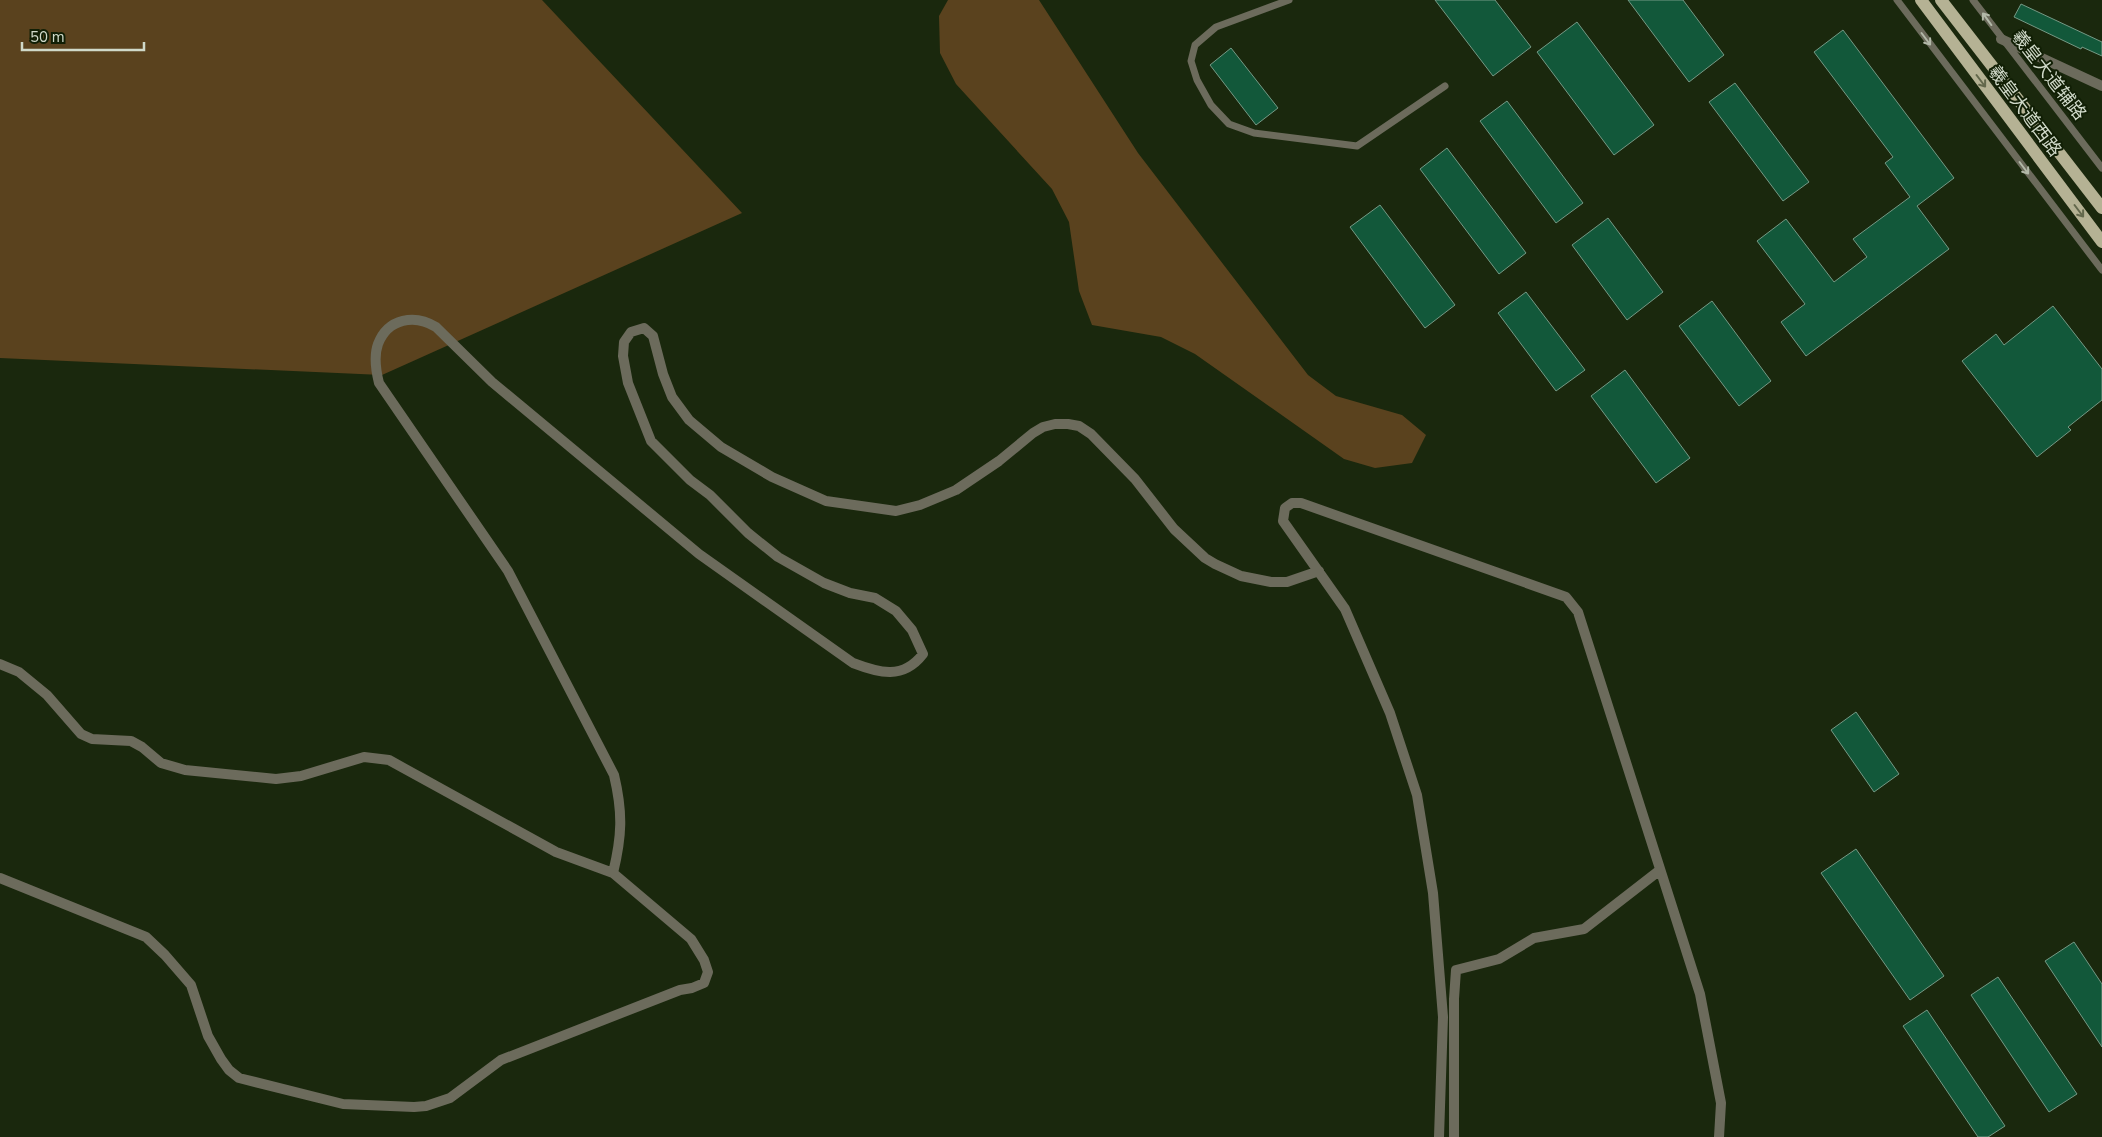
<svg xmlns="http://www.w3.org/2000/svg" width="2102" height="1137" viewBox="0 0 2102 1137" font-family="'Nunito Sans','Noto Sans SC',sans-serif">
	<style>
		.green { fill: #5a421e }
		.building { fill: #12583a; stroke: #759985 }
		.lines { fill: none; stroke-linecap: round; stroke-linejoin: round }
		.service { stroke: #6c6b5c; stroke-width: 7 }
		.minor { stroke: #6c6b5c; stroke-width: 10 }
		.primary { stroke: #b5b294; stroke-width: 12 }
		.oneway { stroke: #b2b8a8 }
		.oneway2 { stroke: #63684c }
		.labels { text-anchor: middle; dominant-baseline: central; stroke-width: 4; stroke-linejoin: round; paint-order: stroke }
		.street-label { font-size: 18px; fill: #d0d9c9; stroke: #111f05 }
	</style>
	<rect width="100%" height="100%" fill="#1a280d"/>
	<!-- green -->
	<path class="green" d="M0,0H542L742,213L382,375L0,358Z
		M948,0H1039L1138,153L1308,375L1336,396L1402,415L1426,435L1412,463L1375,468L1344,459L1195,354L1161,337L1092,325L1079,291L1069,222L1052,189L956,84L940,53L939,16Z"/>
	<!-- building -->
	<path class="building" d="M1435,0H1495L1531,47L1493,76Z
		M1628,0H1683L1724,55L1689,82Z
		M2021,4L2102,42V56L2082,47L2081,49L2014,17Z
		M1577,22L1654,125L1614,155L1537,52Z
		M1843,30L1954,178L1917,206L1949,249L1806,356L1781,322L1805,304L1757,241L1786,219L1834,282L1867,257L1853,239L1910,197L1885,163L1893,157L1814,52Z
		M1231,48L1278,108L1256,125L1210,65Z
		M1735,83L1809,182L1783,201L1709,102Z
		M1507,101L1583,203L1556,223L1480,121Z
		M1447,148L1526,253L1499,274L1420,169Z
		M1380,205L1455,305L1425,328L1350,227Z
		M1608,218L1663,292L1627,320L1572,245Z
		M1526,292L1585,370L1556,391L1498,313Z
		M1712,301L1771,381L1739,406L1679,326Z
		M2053,306L2102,369V400L2068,427L2071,430L2037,457L1962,361L1996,334L2004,345Z
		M1625,370L1690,458L1656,483L1591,396Z
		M1856,712L1899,774L1874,792L1831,730Z
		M1856,849L1944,976L1910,1000L1821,873Z
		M2074,942L2102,984V1047L2045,961Z
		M1998,977L2077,1094L2049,1112L1971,995Z
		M1927,1010L2005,1126L1988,1137H1978L1903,1026Z"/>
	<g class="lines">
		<!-- service -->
		<path class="service" d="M1289,0L1216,27L1195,45L1191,61L1197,80L1211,105L1229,124L1254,133L1357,146L1445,86
			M1897,0L2102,270
			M1973,0L2102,168"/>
		<!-- minor -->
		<path class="minor" d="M2001,39L2102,86
			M0,664L19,672L47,695L81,734L92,739L131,741L142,747L161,763L185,770L276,779L301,776L364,757L389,760L556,852L613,873L691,939L704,960L708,972L704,983L692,988L680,990L501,1060L450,1098L426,1106L414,1107L343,1104L239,1078L229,1070L221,1059L208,1036L191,985L165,955L146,937L0,878
			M613,873C622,836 623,813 614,775L508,571L379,383C376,371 374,355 378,344C388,318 415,314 436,327L492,382L699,554L853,663C879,673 903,680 923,654L912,630L896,611L875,598L850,593L824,583L778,557L748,533L710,495L690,480L651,441L628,383L623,356L624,342L631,332L644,328L653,336L663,374L672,397L689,420L721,447L772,477L826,501L896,511L920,505L956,490L999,461L1033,433L1043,427L1055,424H1068L1079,426L1091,434L1135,479L1174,529L1205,558L1215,564L1241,576L1271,582H1287L1319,571
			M1439,1137L1443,1017L1433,893L1417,795L1390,713L1345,609L1283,521L1285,508L1292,503H1301L1566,597L1578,612L1700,994L1721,1103L1719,1137
			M1454,1137V999L1456,970L1499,959L1534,938L1584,929L1660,870"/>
		<!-- primary -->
		<path class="primary" d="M1921,0L2102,242
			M1941,0L2102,208"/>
	</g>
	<!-- one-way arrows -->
	<defs><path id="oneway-shaft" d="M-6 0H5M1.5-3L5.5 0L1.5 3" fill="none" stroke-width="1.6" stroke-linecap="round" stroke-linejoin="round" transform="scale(1.25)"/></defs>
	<g class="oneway">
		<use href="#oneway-shaft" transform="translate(1987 19) rotate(-126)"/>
		<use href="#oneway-shaft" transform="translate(1926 39) rotate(53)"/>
		<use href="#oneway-shaft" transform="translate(2024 168) rotate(53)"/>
	</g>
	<g class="oneway2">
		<use href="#oneway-shaft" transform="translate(1981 81) rotate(53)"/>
		<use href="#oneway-shaft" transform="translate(2079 211) rotate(53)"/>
	</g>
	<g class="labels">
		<!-- street labels -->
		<g class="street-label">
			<text transform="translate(2049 75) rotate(52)">羲皇大道辅路</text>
			<text transform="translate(2025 111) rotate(53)">羲皇大道西路</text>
		</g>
	</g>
	<!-- scale -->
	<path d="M22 42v8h122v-8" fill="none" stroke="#d0d9c9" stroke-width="2.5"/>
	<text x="30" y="42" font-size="15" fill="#d0d9c9" stroke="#111f05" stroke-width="4" paint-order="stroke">50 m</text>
</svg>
